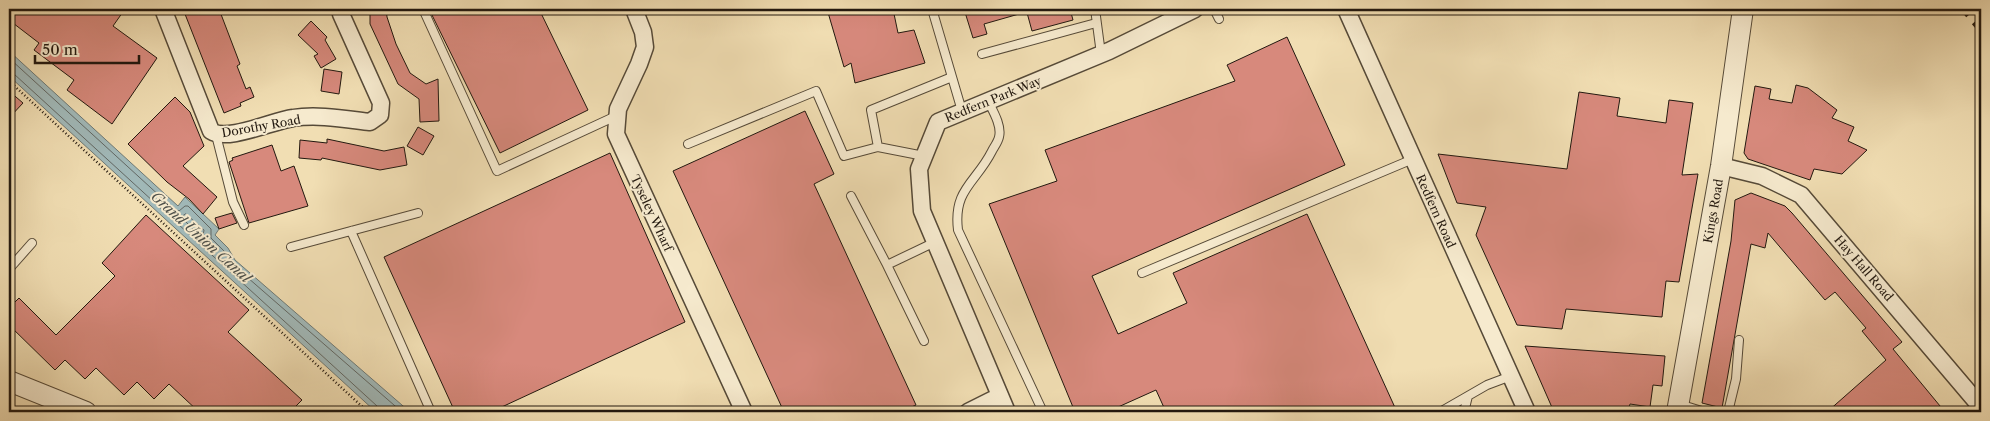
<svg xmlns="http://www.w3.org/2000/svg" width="1990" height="421" viewBox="0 0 1990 421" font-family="'Libre Caslon Text',serif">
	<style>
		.water { fill: #a1b9b9; stroke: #6e7975 }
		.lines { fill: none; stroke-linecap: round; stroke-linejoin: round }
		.shore { stroke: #626864; stroke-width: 1 }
		.building { fill: #d7897c; stroke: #22180f }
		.service-casing { stroke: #564a38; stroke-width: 10 }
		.minor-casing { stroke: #564a38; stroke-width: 19 }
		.tertiary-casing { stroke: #564a38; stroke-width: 22 }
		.path { stroke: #22180f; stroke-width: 2.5; stroke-dasharray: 1 2.5; stroke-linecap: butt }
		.service { stroke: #f6eace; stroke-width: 8 }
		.minor { stroke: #f6eace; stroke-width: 16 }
		.tertiary { stroke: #f6eace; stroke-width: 20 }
		.rail { stroke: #22180f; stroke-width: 4; stroke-dasharray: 9 9; stroke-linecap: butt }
		.labels { text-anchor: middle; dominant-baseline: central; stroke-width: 4; stroke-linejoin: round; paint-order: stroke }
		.street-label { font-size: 12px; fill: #22180f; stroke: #f6eace }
		.water-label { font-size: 14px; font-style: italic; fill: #4e504a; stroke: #f6eace }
	</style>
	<rect width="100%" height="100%" fill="#f1deb3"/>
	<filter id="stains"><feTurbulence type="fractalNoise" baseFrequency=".004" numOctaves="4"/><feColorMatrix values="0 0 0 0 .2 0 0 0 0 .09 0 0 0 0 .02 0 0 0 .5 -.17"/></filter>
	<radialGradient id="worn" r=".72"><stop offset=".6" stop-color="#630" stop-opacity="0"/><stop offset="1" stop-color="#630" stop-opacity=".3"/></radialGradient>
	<!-- water -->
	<path class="water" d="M9,51L178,206L185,197L219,229L215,235L228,248L235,260L410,412H376L9,76Z"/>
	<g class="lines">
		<!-- shore -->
		<path class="shore" d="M9,58L174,209L179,211L185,206H188L211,229V238L224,251L232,264L402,412
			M9,73L14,74L377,406L379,412
			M186,214L204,230L203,236H200L183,219V216Z"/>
	</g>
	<!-- building -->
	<path class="building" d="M9,9H125L113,26L157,58L112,124L67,90L74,80L34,50L39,43L9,20Z
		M183,9H219L240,64L237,66L246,89L250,87L254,97L240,103L241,106L224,113Z
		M370,9H386L387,17L396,44L410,73L426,84L438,79L439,121L420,122L419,99L398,84L370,24Z
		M429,9H539L588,110L500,153Z
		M827,9H893L898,33L914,30L925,63L855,83L851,63L844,67Z
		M964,9H1025L1026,12L984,24L987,34L973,38Z
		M1026,9H1070L1073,20L1032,31Z
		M311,21L327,37L325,40L336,59L321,68L314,56L318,54L298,35Z
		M1287,37L1345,165L1092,276L1118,334L1187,303L1173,273L1307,214L1397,412H1166L1156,390L1107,412H1075L989,204L1057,181L1045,150L1235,81L1227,65Z
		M324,69L342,72L339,94L321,91Z
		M1796,85L1808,88L1837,110L1832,118L1854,127L1848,141L1867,150L1842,174L1814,169L1810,180L1748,159L1744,153L1755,86L1771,89L1769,99L1792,103Z
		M9,91L23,103L9,118Z
		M1579,92L1620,98L1617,116L1666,123L1669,100L1693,103L1682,175L1698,174L1679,282L1666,281L1662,317L1566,309L1562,329L1517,325L1476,235L1486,207L1457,203L1438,154L1567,169Z
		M175,97L190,112L204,146L183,166L217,197L203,214L189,199L167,182L128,144Z
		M805,111L834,174L814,184L916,405L900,412H784L673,171Z
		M418,127L434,136L423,155L407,146Z
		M327,139L384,151L404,147L407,165L380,170L322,158L321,160L299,158L300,140L327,143Z
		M272,145L281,171L294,166L308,206L249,223L229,162L233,160L232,158Z
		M610,153L685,322L491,412H455L384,257Z
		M1751,193L1785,206L1792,213L1902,342L1893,349L1945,412H1827L1886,360L1862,331L1866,328L1835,292L1825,300L1768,233L1765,248L1751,244L1722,408L1702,403L1731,241L1735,200Z
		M232,213L237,223L219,229L215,218Z
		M146,215L249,310L228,332L302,400L290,412H199L169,384L154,399L137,382L124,395L96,368L85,379L65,360L55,370L9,325V308L19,298L56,335L115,276L102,263Z
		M1525,346L1665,356L1662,386L1653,385L1650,407L1630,404L1628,412H1554Z"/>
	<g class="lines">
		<!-- service casing -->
		<g class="service-casing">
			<path id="service" d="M423,9L497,171L616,116
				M932,9L962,111
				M1095,9L1101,54
				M1214,9L1219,19
				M982,54L1096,23
				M988,101C993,111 1002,126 999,137C998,142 994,147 992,151C976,183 953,189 958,230L1043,412
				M216,135L233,202L244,225
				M688,144L816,91L844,156L878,147L924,156
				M878,147L871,110L952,77
				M851,196L887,265
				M351,231L431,412
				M291,247L418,213
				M9,269L32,243
				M1142,273L1413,159
				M924,341L887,265L935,242
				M1679,404L1705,412
				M1440,412L1487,385L1511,376
				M1464,412L1468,396
				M1728,412L1736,379L1739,340"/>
		</g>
		<!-- minor casing -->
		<g class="minor-casing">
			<path id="minor" d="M163,9L211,131C227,142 272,121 293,118C317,114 345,119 370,122L380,115L381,103L341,14
				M634,9L643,32L645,47L639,64L618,109L616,134L744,412
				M1346,9L1527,412
				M1721,166L1762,176L1801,195L1981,407
				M968,412L1000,396
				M1007,412L922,211L919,169L938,122L1109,51L1195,9"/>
		</g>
		<!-- tertiary casing -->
		<g class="tertiary-casing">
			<path id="tertiary" d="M9,381L86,412
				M1677,412L1721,166L1743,9"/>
		</g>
		<!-- path -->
		<path class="path" d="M9,81L368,412"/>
		<!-- service -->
		<use href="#service" class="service"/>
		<!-- minor -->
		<use href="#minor" class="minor"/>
		<!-- tertiary -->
		<use href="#tertiary" class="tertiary"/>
		<!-- rail -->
		<path class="rail" d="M1962,9L1981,32"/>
	</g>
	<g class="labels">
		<!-- street labels -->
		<g class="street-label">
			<text transform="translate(993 99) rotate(-22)">Redfern Park Way</text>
			<text transform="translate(261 126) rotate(-10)">Dorothy Road</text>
			<text transform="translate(1436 211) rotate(66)">Redfern Road</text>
			<text transform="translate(1713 211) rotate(-80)">Kings Road</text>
			<text transform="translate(652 213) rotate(65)">Tyseley Wharf</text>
			<text transform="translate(1864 268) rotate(49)">Hay Hall Road</text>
		</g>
		<!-- water labels -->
		<g class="water-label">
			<text transform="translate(201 237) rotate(42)">Grand Union Canal</text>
		</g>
	</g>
	<!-- margin -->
	<rect width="1990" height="421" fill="none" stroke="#f1deb3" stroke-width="30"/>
	<rect x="10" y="10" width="1970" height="401" fill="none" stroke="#22180f" stroke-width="2.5"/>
	<rect x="15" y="15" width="1960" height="391" fill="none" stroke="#22180f"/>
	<!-- scale -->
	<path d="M35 55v8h104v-8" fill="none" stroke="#22180f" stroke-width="2.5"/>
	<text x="42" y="55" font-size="15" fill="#22180f" stroke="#f6eace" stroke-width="4" paint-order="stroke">50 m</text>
	<rect width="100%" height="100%" filter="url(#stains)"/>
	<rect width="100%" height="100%" fill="url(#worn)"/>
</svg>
